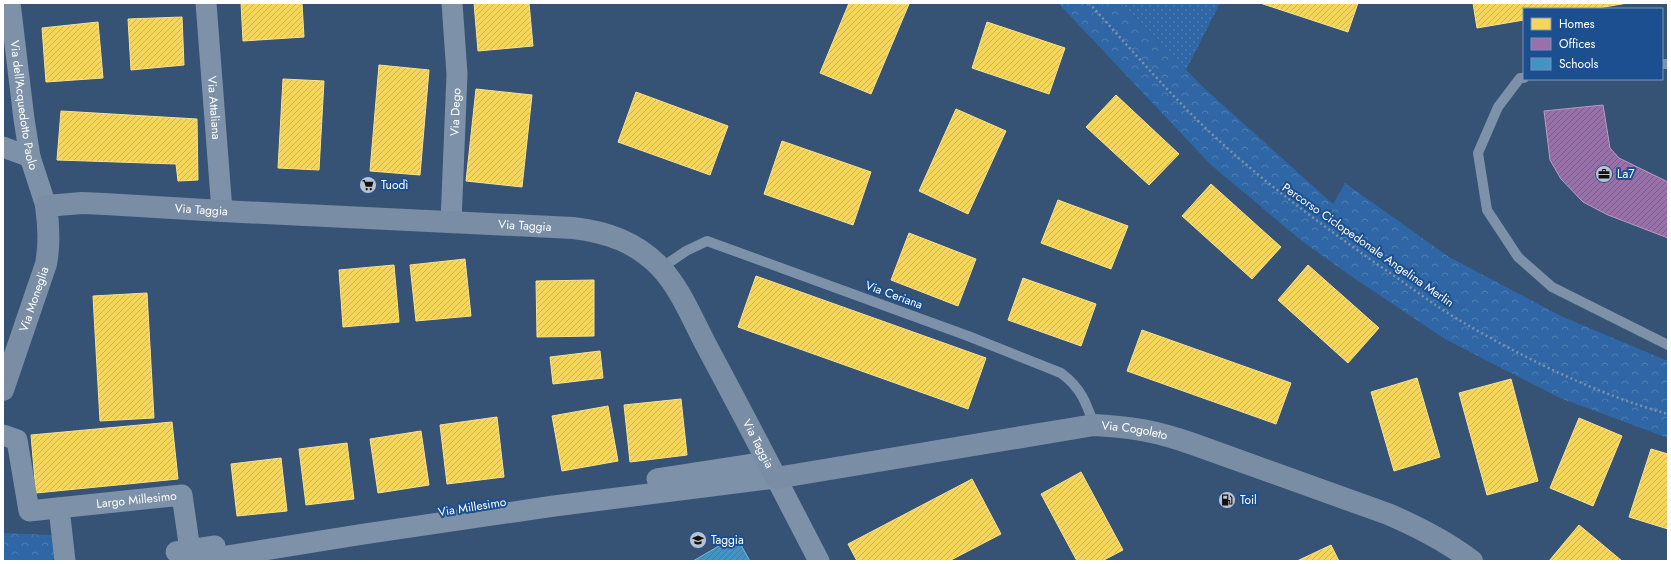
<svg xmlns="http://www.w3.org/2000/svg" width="1671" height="564" viewBox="0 0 1671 564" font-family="Jost,sans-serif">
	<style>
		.grass { fill: url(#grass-dots) }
		.park { fill: url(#park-crowns) }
		.homes { fill: url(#homes-hatch); stroke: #f9e28d }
		.offices { fill: url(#offices-hatch); stroke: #b89bc4 }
		.schools { fill: url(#schools-hatch); stroke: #7bb3d5 }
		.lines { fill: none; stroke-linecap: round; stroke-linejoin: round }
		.path { stroke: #7d92a8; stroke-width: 2.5; stroke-dasharray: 2 3; stroke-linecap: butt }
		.lane { stroke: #7d92a8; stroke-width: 10 }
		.street { stroke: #7d92a8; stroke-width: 21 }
		.secondary { stroke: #798da4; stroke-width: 22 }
		.labels { text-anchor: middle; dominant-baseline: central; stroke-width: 4; stroke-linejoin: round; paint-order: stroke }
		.street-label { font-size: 12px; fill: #fff; stroke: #1b4f8f }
		.poi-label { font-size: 12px; fill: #fff; stroke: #1b4f8f; text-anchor: start }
	</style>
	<defs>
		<pattern id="grass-dots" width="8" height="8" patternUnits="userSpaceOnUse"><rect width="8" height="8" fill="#2f66a5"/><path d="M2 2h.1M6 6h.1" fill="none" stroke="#4e7db2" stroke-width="1.8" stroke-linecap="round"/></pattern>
		<pattern id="park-crowns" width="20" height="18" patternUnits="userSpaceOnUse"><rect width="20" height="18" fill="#2f66a5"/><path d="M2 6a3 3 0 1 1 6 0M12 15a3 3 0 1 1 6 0" fill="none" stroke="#4e7db2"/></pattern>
		<pattern id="homes-hatch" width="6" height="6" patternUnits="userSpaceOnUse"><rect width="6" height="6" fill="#f6d55c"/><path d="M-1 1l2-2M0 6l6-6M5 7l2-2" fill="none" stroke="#ccb358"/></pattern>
		<pattern id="offices-hatch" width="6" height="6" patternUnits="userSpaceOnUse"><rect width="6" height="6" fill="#9970ab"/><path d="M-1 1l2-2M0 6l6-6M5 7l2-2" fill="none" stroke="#766080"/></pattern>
		<pattern id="schools-hatch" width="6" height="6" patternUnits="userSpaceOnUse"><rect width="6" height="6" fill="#4393c3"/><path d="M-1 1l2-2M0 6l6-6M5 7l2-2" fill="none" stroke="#467a99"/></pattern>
	</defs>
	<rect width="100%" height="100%" fill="#365274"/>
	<!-- grass -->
	<path class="grass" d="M1121,3H1220L1186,70Z"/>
	<!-- park -->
	<path class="park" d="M1058,3H1121L1203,87L1333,204L1345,183L1449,257L1563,317L1668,361V438L1560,398L1501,368L1445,339L1351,276L1303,242L1211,165Z
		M3,533L52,535L55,558L51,561H3Z"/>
	<!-- homes -->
	<path class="homes" d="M241,3H302L304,37L243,41Z
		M474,3H529L533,46L478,51Z
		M849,3L909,4L871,94L820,73Z
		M1260,3H1358L1348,32Z
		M1473,3H1628L1592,9H1524V20L1477,28Z
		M182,17L184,65L131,70L128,19Z
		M98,22L103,78L46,82L42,28Z
		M987,22L1065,48L1049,94L972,68Z
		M379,65L429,70L420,175L370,171Z
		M283,79L324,81L319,170L278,168Z
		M476,89L532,95L522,187L466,181Z
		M636,92L728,126L710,175L618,142Z
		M1116,95L1179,154L1149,185L1086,127Z
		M956,109L1006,131L968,214L919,191Z
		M61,111L197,119L198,180L178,181L176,164L57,160Z
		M782,141L871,172L853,225L764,194Z
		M1211,184L1281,247L1252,279L1182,216Z
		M1058,200L1128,226L1111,269L1041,243Z
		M909,233L976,259L958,306L891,280Z
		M465,259L471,316L416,321L410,265Z
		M394,265L399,322L343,327L339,270Z
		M1308,265L1379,328L1348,363L1278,300Z
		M756,276L986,358L968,409L738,327Z
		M1023,278L1096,304L1081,346L1008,320Z
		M594,280V336L537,337L536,281Z
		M147,293L154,418L100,421L93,296Z
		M1142,330L1291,383L1276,424L1127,371Z
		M600,351L603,378L553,384L550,357Z
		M1417,378L1440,457L1394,471L1371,392Z
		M1511,379L1538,481L1487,495L1459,393Z
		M681,399L687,455L630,462L624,405Z
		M608,406L618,461L562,471L552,416Z
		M497,417L504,477L447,484L440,425Z
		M1579,418L1622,436L1593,506L1550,488Z
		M172,422L178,479L36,493L31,435Z
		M421,431L429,485L378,493L370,439Z
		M347,443L354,499L306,505L299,449Z
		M1651,449L1668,454V529L1629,517Z
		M281,458L287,511L237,516L231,464Z
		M1081,472L1123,550L1102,561H1077L1041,494Z
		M972,479L1001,534L949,561H857L848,544Z
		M1579,525L1622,561H1549Z
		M1331,545L1339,561H1297Z"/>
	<!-- offices -->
	<path class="offices" d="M1603,105L1610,148L1619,158L1668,182V238L1608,215L1583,202L1561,179L1550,160L1544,111Z"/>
	<!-- schools -->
	<path class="schools" d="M736,536L750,561H693Z"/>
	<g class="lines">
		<!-- path -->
		<path class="path" d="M1089,3C1130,48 1170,95 1215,137C1265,183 1319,223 1374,262C1404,282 1433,305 1464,323C1526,359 1599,395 1668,414"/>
		<!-- lane -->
		<path class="lane" d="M1662,64H1668
			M1524,78H1520L1498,107L1478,153L1487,210L1518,257L1552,287L1668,345
			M661,268L686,251L707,241L968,336L1061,373C1081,388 1086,402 1094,425"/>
		<!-- street -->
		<g class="street">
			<path id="s1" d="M10,3L24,119L30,157L46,206"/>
			<path id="s2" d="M206,3L222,211"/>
			<path d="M3,147L30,157"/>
			<path id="s3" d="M451,222L457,74L452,3"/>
			<path id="s4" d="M3,435L17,440L29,511L182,495L190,550"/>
			<path d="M657,479L767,462"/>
			<path d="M59,508L65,561"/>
			<path d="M176,552L215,546"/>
			<path d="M196,561L364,534L554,506L776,478L819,561"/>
		</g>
		<!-- secondary -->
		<path class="secondary" id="s5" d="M3,390L46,264C50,243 49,226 46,206L82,203L105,204L222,211L573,228C607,232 636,242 660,267C680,288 692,318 705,343C729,388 753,433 776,478L1094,425C1132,427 1156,431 1193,444L1388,514C1418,527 1446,541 1472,561"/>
	</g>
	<!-- icons -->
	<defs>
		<g id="office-disc" transform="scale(0.9)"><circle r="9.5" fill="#b9c2ce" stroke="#1b4f8f"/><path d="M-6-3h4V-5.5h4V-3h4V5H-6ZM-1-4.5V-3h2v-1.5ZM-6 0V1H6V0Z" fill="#111"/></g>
		<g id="supermarket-disc" transform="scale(0.9)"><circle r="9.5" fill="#b9c2ce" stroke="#1b4f8f"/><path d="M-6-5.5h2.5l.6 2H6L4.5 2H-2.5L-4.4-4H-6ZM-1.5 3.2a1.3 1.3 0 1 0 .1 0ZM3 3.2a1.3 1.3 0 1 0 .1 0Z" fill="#111"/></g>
		<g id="fuel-disc" transform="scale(0.9)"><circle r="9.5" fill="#b9c2ce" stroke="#1b4f8f"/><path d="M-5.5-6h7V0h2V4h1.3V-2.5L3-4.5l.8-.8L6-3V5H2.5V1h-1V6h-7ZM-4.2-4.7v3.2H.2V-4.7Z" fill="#111"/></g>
		<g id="school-disc" transform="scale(0.9)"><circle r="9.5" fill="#b9c2ce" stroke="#1b4f8f"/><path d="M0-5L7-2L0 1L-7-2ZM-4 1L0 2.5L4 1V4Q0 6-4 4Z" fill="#111"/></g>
	</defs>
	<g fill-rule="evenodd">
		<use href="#office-disc" x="1604" y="174"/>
		<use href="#supermarket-disc" x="368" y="185"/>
		<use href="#fuel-disc" x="1227" y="500"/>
		<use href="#school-disc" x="698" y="540"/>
	</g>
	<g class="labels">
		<!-- street labels -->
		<g class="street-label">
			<text stroke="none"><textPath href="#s1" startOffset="103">Via dell'Acquedotto Paolo</textPath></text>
			<text stroke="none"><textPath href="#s2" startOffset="105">Via Attaliana</textPath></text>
			<text stroke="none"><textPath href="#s3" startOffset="110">Via Dego</textPath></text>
			<text stroke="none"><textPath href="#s5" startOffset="347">Via Taggia</textPath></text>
			<text stroke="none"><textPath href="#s5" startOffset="671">Via Taggia</textPath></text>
			<text transform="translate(1368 245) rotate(35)">Percorso Ciclopedonale Angelina Merlin</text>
			<text transform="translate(894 295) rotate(20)">Via Ceriana</text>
			<text stroke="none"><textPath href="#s5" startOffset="96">Via Moneglia</textPath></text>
			<text stroke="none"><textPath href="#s5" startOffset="1421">Via Cogoleto</textPath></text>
			<text stroke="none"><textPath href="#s5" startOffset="1019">Via Taggia</textPath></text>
			<text stroke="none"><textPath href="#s4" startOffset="195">Largo Millesimo</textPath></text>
			<text transform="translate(472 507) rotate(-9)">Via Millesimo</text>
		</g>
		<!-- poi labels -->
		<g class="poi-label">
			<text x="1617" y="174">La7</text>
			<text x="381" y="185">Tuodì</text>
			<text x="1240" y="500">Toil</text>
			<text x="711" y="540">Taggia</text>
		</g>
	</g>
	<!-- border -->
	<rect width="1671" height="564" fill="none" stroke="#ffffff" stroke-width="8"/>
	<!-- legend -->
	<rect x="1523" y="8" width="140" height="72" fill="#1b4f8f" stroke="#7695bc"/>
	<rect x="1531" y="18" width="20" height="12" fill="#f6d55c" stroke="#7695bc"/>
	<text x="1559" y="28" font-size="12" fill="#ffffff">Homes</text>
	<rect x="1531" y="38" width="20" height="12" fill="#9970ab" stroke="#7695bc"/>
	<text x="1559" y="48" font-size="12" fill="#ffffff">Offices</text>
	<rect x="1531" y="58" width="20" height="12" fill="#4393c3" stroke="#7695bc"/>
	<text x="1559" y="68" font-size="12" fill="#ffffff">Schools</text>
</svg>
